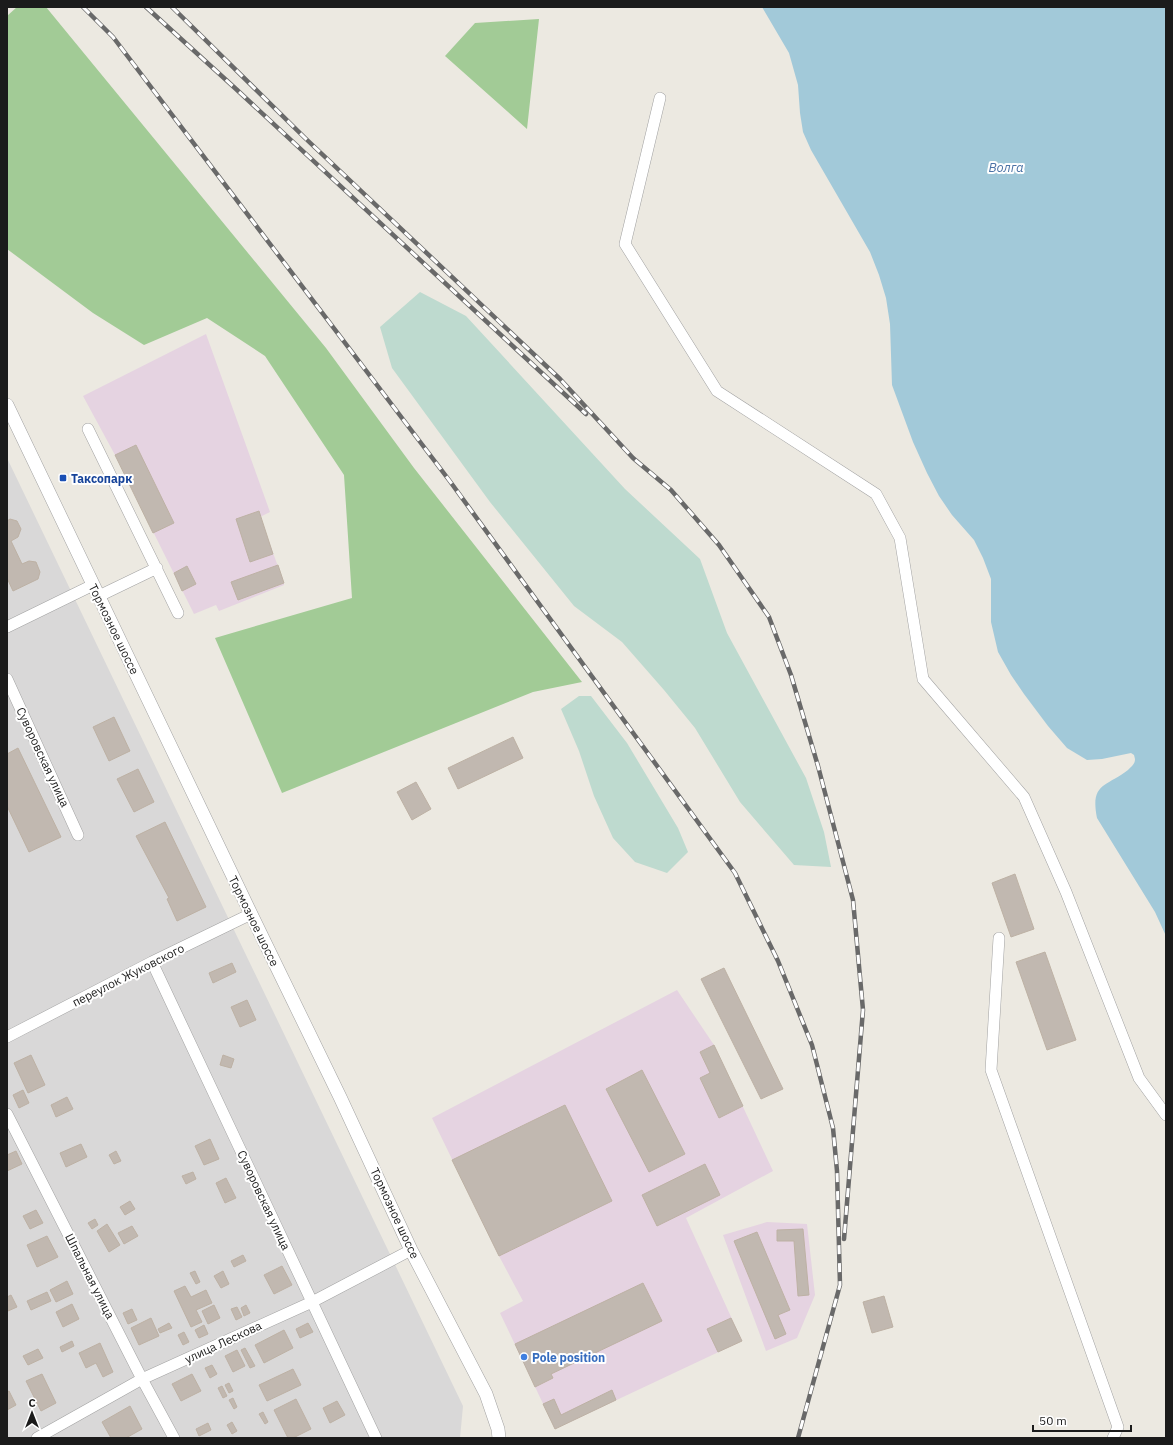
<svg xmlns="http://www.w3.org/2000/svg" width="1173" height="1445" viewBox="0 0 1173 1445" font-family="'IBM Plex Sans',sans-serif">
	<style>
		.residential { fill: #d9d8d8 }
		.industrial { fill: #e5d3e1 }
		.forest { fill: #a2cb96 }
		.wetland { fill: #bedacf }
		.water { fill: #a2c9d9 }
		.building { fill: #c1b8b0; stroke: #bdb1a4 }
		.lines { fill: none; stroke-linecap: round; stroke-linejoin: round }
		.minor-casing { stroke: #a2a2a2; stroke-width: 12 }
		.tertiary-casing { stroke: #a2a2a2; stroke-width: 14 }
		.minor { stroke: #fff; stroke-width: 11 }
		.tertiary { stroke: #fff; stroke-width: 13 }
		.rail-casing { stroke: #696969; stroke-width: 4.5 }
		.rail { stroke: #fff; stroke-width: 3; stroke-dasharray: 9; stroke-linecap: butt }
		.transit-dot { fill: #1a4fb4; stroke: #fff; stroke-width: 1.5 }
		.shop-dot { fill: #3f7fe0; stroke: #fff; stroke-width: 1.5 }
		.labels { text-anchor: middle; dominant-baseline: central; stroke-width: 4; stroke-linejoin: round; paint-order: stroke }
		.transit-label { font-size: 12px; font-weight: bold; fill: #164399; stroke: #fff; text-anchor: start }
		.street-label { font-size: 12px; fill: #1b1b1b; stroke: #fff }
		.shop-label { font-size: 12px; font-weight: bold; fill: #366cbe; stroke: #fff; text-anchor: start }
		.water-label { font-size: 13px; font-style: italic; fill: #4c73a6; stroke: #fff }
	</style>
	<rect width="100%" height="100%" fill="#ece9e1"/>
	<!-- residential -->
	<path class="residential" d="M7,458L463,1406L460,1438H7Z"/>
	<!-- industrial -->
	<path class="industrial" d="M206,334L270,512L260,517L284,583V585L219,611L216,605L194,614L115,455L83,396Z
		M677,990L714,1045L773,1171L686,1218L742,1341L555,1429L500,1313L523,1301L499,1256L432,1118Z
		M767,1222L807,1224L815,1295L797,1338L766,1351L723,1235Z"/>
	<!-- forest -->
	<path class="forest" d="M17,7H46L326,348L414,468L582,682L533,692L282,793L215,638L352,598L344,475L265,356L207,318L144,345L93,313L7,249V16Z
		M539,19L527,129L445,56L475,23Z"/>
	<!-- wetland -->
	<path class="wetland" d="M420,292L466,316L625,489L700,559L727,633L806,778L824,832L831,867L794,865L740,802L695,728L664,690L622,642L574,606L490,502L392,368L380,327Z
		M579,696H591L627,743L678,828L688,852L667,873L635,862L613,838L594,796L579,751L561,709Z"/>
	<!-- water -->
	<path class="water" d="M762,7H1166V936L1155,912L1097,818C1090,783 1106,787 1128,770C1132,766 1135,764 1135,759L1134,755L1131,753L1102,759L1087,760L1067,748L1048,726L1024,694L1011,675L998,652L991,622V579L983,558L974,540L952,515L939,496L927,473L913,442L892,385L890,324L886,298L879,275L870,252L811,150L803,132L800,113L798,85L789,53Z"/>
	<!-- building -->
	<path class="building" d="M136,445L174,523L153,533L115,455Z
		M259,511L273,554L250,562L236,519Z
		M10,519L17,521L21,529L18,537L11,541L22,564L29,561L36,562L40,572L38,579L13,591L7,578V521Z
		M278,565L284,583L238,600L231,582Z
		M187,566L196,584L182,591L174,573Z
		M114,717L130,751L109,761L93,727Z
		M513,737L523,758L458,789L448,768Z
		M18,748L61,837L29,852L7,806V754Z
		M138,769L154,802L134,812L117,779Z
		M416,782L431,809L412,820L397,792Z
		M165,822L206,907L177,921L167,899L169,898L136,836Z
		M1015,874L1034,929L1011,937L992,883Z
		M1045,952L1076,1040L1047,1050L1016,962Z
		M232,963L236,972L213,983L209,973Z
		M724,968L783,1089L761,1099L701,979Z
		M247,1000L256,1020L240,1027L231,1007Z
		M714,1045L743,1106L719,1118L700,1078L710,1073L700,1052Z
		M31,1055L45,1085L28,1093L14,1063Z
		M223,1055L234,1059L231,1068L220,1065Z
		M642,1070L685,1154L649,1172L606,1089Z
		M23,1090L29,1103L19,1108L13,1095Z
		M67,1097L73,1109L56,1117L51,1105Z
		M565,1105L612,1201L499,1256L452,1160Z
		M210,1139L219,1159L204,1165L195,1146Z
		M81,1144L87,1157L66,1167L60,1153Z
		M16,1151L22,1164L7,1171V1155Z
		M116,1151L121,1161L114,1164L109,1155Z
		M705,1164L720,1195L657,1226L642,1195Z
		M193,1172L196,1179L186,1184L182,1176Z
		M226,1178L236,1198L225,1203L216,1183Z
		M130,1201L135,1209L125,1215L120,1207Z
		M36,1210L43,1223L30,1229L23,1216Z
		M95,1219L98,1225L92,1229L88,1223Z
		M107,1224L120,1245L109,1252L97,1231Z
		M132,1226L138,1236L124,1244L118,1233Z
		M803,1229L809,1295L798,1296L794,1241H777V1230Z
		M757,1232L790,1310L778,1315L786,1334L775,1339L734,1241Z
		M47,1236L58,1257L37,1267L27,1245Z
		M243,1255L246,1261L234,1267L231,1261Z
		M282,1266L292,1285L274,1294L264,1275Z
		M195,1271L200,1282L196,1284L190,1273Z
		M223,1271L229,1284L221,1288L214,1276Z
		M67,1281L73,1294L56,1302L50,1290Z
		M643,1283L662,1321L551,1374L553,1378L535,1387L515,1344Z
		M185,1286L191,1297L206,1290L212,1303L196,1310L202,1322L191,1327L174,1291Z
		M47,1292L51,1301L31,1310L27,1301Z
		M11,1295L17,1307L8,1311L7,1297Z
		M884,1296L893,1327L872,1333L863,1302Z
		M72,1304L79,1319L63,1327L56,1312Z
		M214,1305L220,1318L208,1324L202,1311Z
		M246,1305L250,1313L244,1316L241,1308Z
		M237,1307L242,1317L236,1320L231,1309Z
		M132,1309L137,1320L128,1324L123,1313Z
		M151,1318L159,1336L139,1345L131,1328Z
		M731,1318L742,1341L718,1352L707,1329Z
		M169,1323L172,1328L160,1333L158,1329Z
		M308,1323L313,1332L300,1338L296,1329Z
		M204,1325L208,1334L199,1338L195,1330Z
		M284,1330L293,1348L264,1363L255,1345Z
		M184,1332L189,1342L183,1345L178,1335Z
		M72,1341L74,1346L62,1352L60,1347Z
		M100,1343L113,1372L103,1377L96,1363L86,1368L79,1353Z
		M245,1348L255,1366L250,1368L241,1350Z
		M38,1349L43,1358L28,1365L23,1356Z
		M237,1350L245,1366L233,1372L225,1356Z
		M212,1365L217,1374L210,1378L205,1368Z
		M293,1369L301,1385L267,1401L259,1385Z
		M42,1374L56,1403L41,1411L26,1381Z
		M192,1374L201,1391L181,1401L172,1384Z
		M229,1383L233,1391L229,1393L225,1385Z
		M222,1386L227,1396L223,1398L218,1388Z
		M612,1390L616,1400L555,1429L543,1404L554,1399L561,1415Z
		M9,1391L16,1405L7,1410V1392Z
		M233,1398L237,1407L234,1409L229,1400Z
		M296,1399L311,1429L293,1438H288L274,1410Z
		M337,1401L345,1415L330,1423L323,1408Z
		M130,1406L142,1429L126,1438H111L102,1422Z
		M263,1412L268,1422L265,1424L259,1414Z
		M232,1422L237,1431L232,1434L227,1425Z
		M208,1423L211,1430L199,1436L196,1429Z"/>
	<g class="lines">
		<!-- minor casing -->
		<g class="minor-casing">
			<path id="minor" d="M660,98L625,244L717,391L876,494L900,538L923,679L1024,797L1066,892L1139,1078L1166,1115
				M88,429L178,613
				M99,596L157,568
				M7,627L93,585
				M7,679L78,835
				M999,938L991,1070L1118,1427L1113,1438
				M152,962L376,1438
				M7,1037L152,962L251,914
				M7,1114L142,1379L174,1438
				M37,1438L142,1379L312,1302L411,1250"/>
		</g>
		<!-- tertiary casing -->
		<g class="tertiary-casing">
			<path id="tertiary" d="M7,405L251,914L340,1097L411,1250L486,1394L498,1429L499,1438"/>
		</g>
		<!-- minor -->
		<use href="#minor" class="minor"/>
		<!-- tertiary -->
		<use href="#tertiary" class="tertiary"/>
		<!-- rail casing -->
		<g class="rail-casing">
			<path id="rail" d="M83,7L113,37L449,480L735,873L778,961L812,1045L833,1128L837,1171L840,1285L798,1438
				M146,7L236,89L586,414
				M172,7L305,138L560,379L633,458L671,490L719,545L769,617L791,675L818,766L853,900L863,1010L844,1239"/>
		</g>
		<!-- rail -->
		<use href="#rail" class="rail"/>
	</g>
	<!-- markers -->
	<rect class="transit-dot" x="59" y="474" width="8" height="8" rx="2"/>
	<circle class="shop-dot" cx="524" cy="1357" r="4"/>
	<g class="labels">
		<!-- transit labels -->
		<g class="transit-label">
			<text x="71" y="478">Таксопарк</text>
		</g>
		<!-- street labels -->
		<g class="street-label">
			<text transform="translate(114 629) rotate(64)">Тормозное шоссе</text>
			<text transform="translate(43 757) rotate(65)">Суворовская улица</text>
			<text transform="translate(254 921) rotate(64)">Тормозное шоссе</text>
			<text transform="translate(128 975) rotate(-27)">переулок Жуковского</text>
			<text transform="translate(264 1200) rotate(65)">Суворовская улица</text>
			<text transform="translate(395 1213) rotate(65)">Тормозное шоссе</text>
			<text transform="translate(90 1276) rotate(63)">Шпальная улица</text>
			<text transform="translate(223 1342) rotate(-25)">улица Лескова</text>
		</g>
		<!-- shop labels -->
		<g class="shop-label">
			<text x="532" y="1357">Pole position</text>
		</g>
		<!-- water labels -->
		<g class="water-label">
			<text x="1006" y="167">Волга</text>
		</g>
	</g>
	<!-- border -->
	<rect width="1173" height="1445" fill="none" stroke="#1b1b1b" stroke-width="16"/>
	<!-- north arrow -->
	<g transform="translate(32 1413)" stroke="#ffffff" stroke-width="3" paint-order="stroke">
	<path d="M0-3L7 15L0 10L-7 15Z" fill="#1b1b1b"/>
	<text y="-6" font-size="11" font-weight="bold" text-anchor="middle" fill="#1b1b1b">С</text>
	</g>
	<!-- scale -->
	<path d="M1033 1425v6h98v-6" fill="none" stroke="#1b1b1b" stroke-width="2"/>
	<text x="1039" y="1425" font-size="12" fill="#1b1b1b" stroke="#ffffff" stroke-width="3" paint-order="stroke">50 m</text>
</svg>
